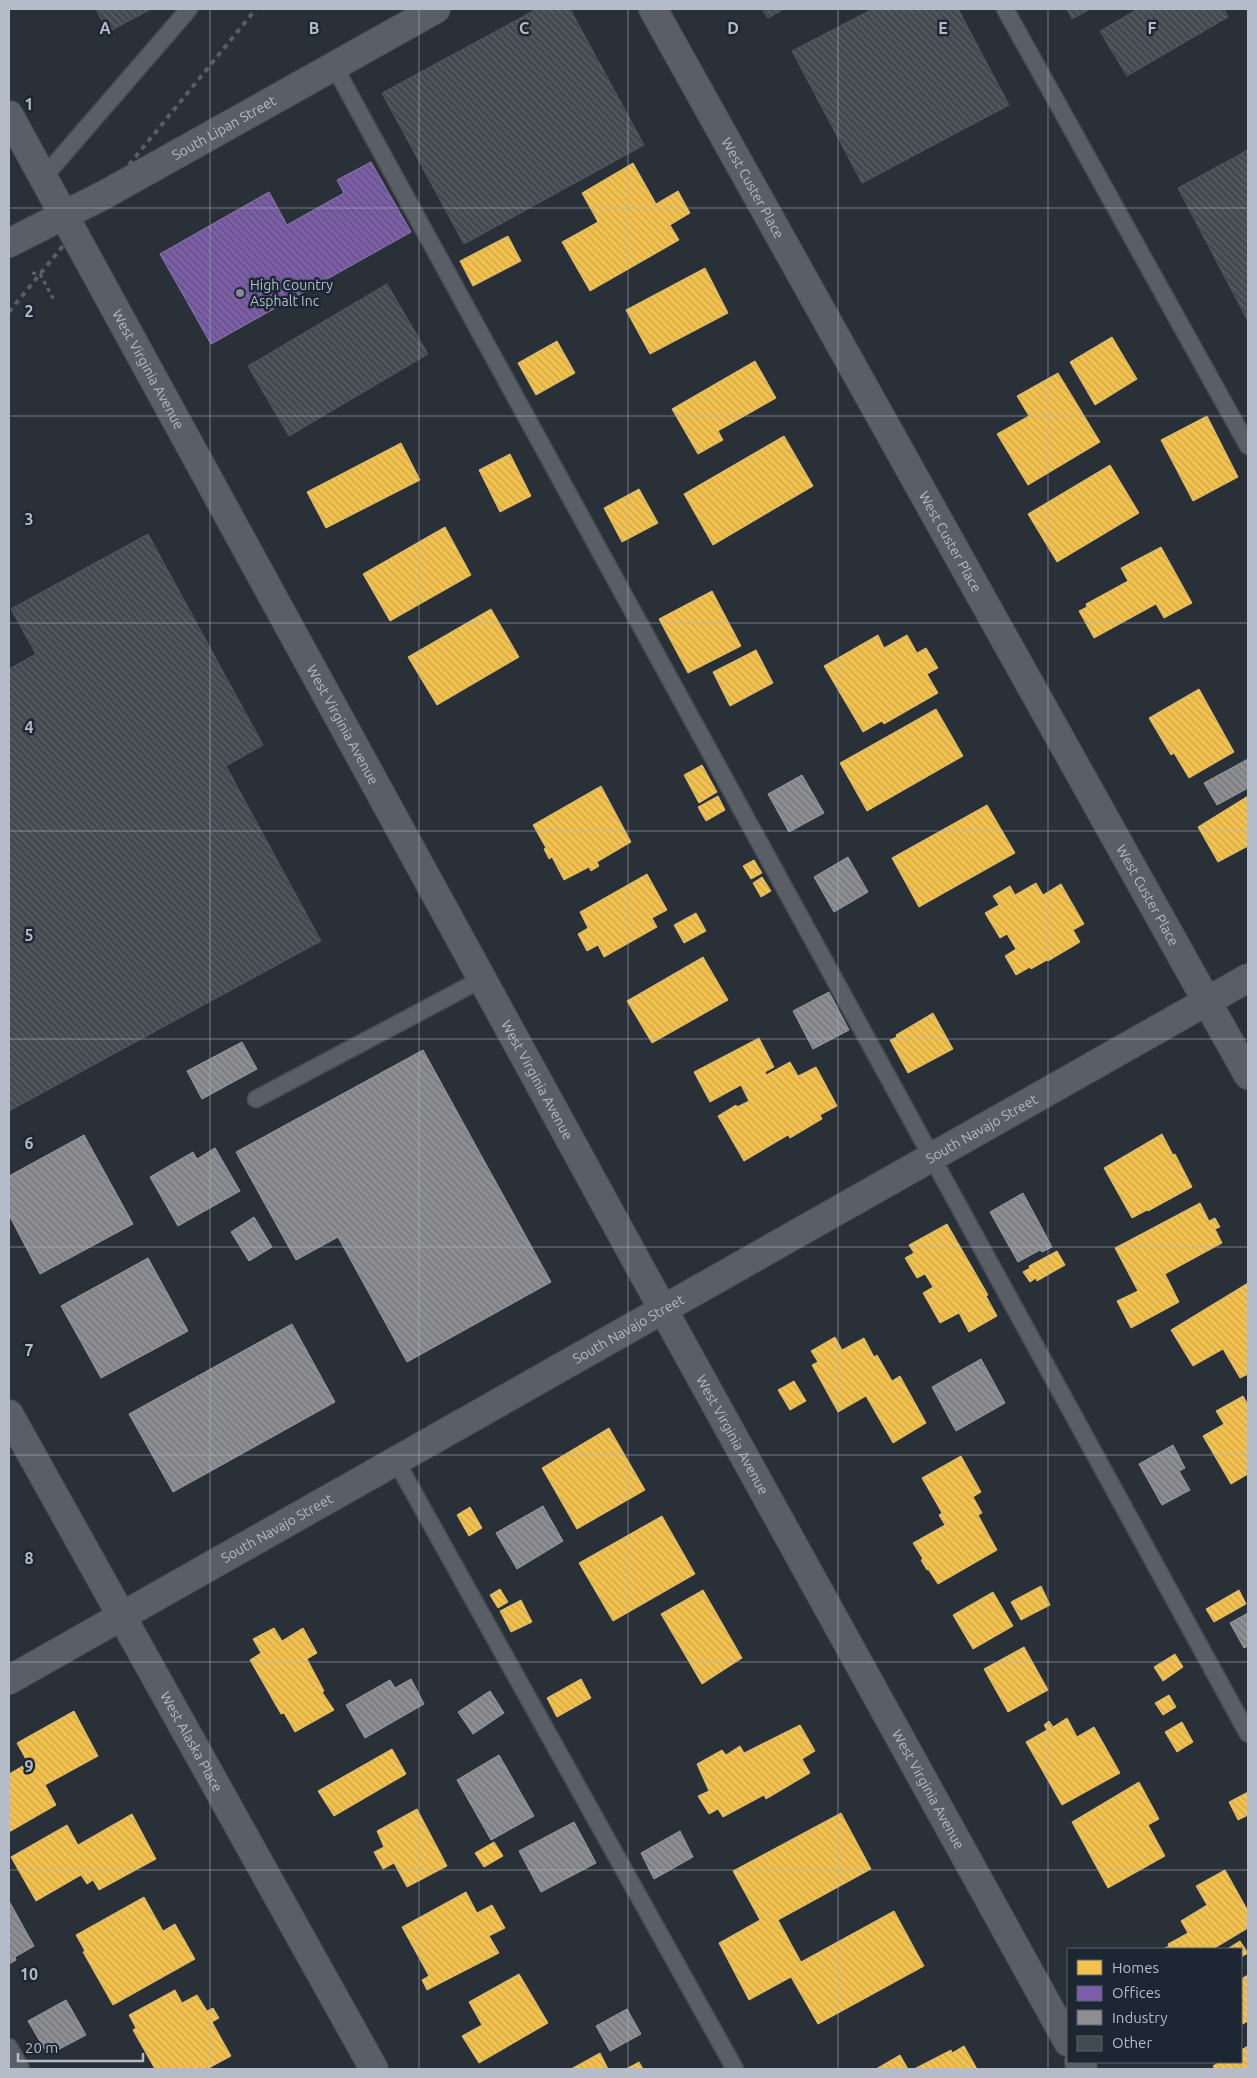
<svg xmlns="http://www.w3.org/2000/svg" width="1257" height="2078" viewBox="0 0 1257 2078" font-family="Ubuntu,sans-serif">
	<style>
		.homes { fill: url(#homes-back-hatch); stroke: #dfc073 }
		.offices { fill: url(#offices-back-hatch); stroke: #8c7ab1 }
		.industry { fill: url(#industry-back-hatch); stroke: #999ba2 }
		.building { fill: url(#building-back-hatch); stroke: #52575f }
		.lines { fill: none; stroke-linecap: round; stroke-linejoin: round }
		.service-casing { stroke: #484c53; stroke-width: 19 }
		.minor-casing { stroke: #484c53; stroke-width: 30 }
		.tertiary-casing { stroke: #484c53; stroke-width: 30 }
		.path { stroke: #5d636a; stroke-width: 3; stroke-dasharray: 4 4; stroke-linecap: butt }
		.service { stroke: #5a5e66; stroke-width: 16 }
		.minor { stroke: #5a5e66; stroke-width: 28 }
		.tertiary { stroke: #5a5e66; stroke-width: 28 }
		.rail { stroke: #595d64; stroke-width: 4; stroke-dasharray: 5 5; stroke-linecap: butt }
		.grid { fill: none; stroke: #b4bcc9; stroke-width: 1; stroke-opacity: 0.55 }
		.poi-dot { fill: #848b96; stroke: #1d2633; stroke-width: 2 }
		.labels { text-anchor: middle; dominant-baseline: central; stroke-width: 5; stroke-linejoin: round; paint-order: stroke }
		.street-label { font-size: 14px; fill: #b4bcc9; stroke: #1d2633 }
		.poi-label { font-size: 14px; fill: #b4bcc9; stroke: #1d2633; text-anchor: start }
		.grid-label { font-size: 16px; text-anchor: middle; font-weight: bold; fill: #b4bcc9; stroke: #1d2633; stroke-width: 5; stroke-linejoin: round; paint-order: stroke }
	</style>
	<defs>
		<pattern id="homes-back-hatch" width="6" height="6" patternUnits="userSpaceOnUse" patternTransform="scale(1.25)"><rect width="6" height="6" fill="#f2c14e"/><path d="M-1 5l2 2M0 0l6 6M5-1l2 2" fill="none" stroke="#cca64a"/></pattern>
		<pattern id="offices-back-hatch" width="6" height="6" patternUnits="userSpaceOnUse" patternTransform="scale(1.25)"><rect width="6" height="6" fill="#7b5ea7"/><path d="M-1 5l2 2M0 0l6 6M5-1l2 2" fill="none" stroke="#5f4f7c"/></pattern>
		<pattern id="industry-back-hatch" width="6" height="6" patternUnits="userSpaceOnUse" patternTransform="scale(1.25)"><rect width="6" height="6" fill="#8d8d92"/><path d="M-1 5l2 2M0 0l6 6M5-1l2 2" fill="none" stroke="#737478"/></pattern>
		<pattern id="building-back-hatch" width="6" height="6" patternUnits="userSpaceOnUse" patternTransform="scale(1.25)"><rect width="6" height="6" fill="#444950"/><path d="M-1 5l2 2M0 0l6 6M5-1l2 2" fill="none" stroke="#5d6168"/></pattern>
	</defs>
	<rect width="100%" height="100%" fill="#2a3038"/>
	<!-- homes -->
	<path class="homes" d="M633,163L656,204L678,191L690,213L670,225L679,240L590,291L562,242L598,222L582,193Z
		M508,236L521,261L473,286L460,261Z
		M705,268L728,313L650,354L626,310Z
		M1112,337L1137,379L1095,405L1070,362Z
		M557,341L575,373L536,395L518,363Z
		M755,361L776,398L718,431L723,440L698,454L672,409Z
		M1058,373L1100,442L1028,485L997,434L1029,416L1017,396Z
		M1207,416L1238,477L1193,501L1161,440Z
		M784,436L813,486L713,545L684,494Z
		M401,443L420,480L326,528L307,492Z
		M510,454L531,496L500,512L479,470Z
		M1110,465L1139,513L1057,562L1028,514Z
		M639,489L658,523L622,542L604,508Z
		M445,527L471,575L390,621L363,574Z
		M1161,547L1192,603L1164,618L1156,604L1094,638L1079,611L1087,607L1086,604L1128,581L1121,568Z
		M712,591L741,646L688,673L659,619Z
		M491,609L519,657L437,705L408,657Z
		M878,635L884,648L907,635L917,653L926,648L938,668L927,674L938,693L884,724L882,721L863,732L824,666Z
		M756,650L773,683L730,706L713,672Z
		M1199,689L1234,752L1189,778L1174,753L1171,755L1149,718Z
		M936,709L963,756L867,811L840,763Z
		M702,765L717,792L699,803L684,775Z
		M601,786L631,842L597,862L599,866L591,871L589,867L564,880L552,857L549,859L544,849L546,848L533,825Z
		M718,796L725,810L706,821L698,807Z
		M1248,796V846L1218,862L1198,827Z
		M987,805L1015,853L919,907L892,858Z
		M754,860L762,873L751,879L743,866Z
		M647,874L667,910L652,918L657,927L604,957L598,945L587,951L578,934L588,928L580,912Z
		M762,877L771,891L761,897L753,883Z
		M1036,883L1043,895L1061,884L1084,924L1073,930L1080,942L1048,961L1047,960L1031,969L1030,967L1016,975L1005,956L1016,949L1007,934L1000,938L985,913L999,905L993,896L1010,886L1015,895Z
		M696,913L706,931L684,943L674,925Z
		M703,957L728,1000L652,1043L627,1001Z
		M933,1013L953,1049L908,1073L890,1040L897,1037L896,1035Z
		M759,1038L774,1067L765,1072L766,1075L790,1062L798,1076L816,1067L837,1106L820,1115L822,1119L790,1138L788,1135L744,1161L718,1116L736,1105L737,1107L749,1101L741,1085L710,1102L694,1072Z
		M1162,1134L1173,1155L1175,1154L1192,1187L1148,1211L1147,1210L1132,1218L1104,1168Z
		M1200,1203L1209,1221L1215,1218L1220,1227L1215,1229L1222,1243L1165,1274L1179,1302L1131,1328L1117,1301L1138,1291L1115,1248Z
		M947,1224L988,1295L986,1296L997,1316L969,1332L959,1313L940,1323L923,1293L933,1287L925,1274L917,1278L905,1258L914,1253L909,1245Z
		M1057,1251L1065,1265L1037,1281L1036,1278L1030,1282L1023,1272L1030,1268L1029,1266Z
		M1248,1283V1374L1240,1378L1223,1349L1193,1366L1171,1330Z
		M835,1337L842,1350L864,1338L874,1357L877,1355L892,1381L900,1376L926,1423L893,1443L866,1396L838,1412L812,1365L818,1362L811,1351Z
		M794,1381L806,1401L790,1410L778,1390Z
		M1243,1396L1248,1405V1474L1231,1484L1203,1436L1224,1424L1216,1411Z
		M609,1428L645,1490L577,1529L542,1468Z
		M961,1456L981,1492L973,1497L982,1513L978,1515L997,1550L938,1584L928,1569L927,1570L921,1560L923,1559L913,1543L945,1525L939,1515L942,1513L922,1478Z
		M470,1507L482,1528L469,1536L457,1515Z
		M662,1516L695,1574L613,1621L579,1563Z
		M1041,1586L1050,1605L1021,1620L1011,1602Z
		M500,1589L508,1602L498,1608L490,1595Z
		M703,1590L742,1658L702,1684L661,1614Z
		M1239,1590L1246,1604L1214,1622L1206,1609Z
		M993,1592L1013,1626L973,1649L953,1615Z
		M521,1600L532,1622L511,1632L500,1611Z
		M274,1628L282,1641L303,1628L317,1653L307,1659L324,1691L322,1692L334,1710L295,1732L284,1713L281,1714L250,1660L261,1653L253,1639Z
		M1024,1647L1048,1690L1008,1712L984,1669Z
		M1175,1654L1183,1667L1163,1681L1154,1667Z
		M581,1679L591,1698L557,1717L547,1698Z
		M1169,1695L1176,1707L1163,1715L1155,1703Z
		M74,1711L98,1756L45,1785L56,1805L9,1832V1774L28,1763L17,1743Z
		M1067,1718L1077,1737L1094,1727L1120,1773L1062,1805L1026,1742L1047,1730L1044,1725L1049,1721L1053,1727Z
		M1182,1722L1193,1742L1177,1752L1165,1732Z
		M800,1725L815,1751L802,1759L810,1773L766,1799L764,1795L723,1817L718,1809L709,1814L698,1796L709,1791L697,1764L722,1750L726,1755L740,1746L744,1753Z
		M392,1749L406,1774L334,1816L318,1791Z
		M1139,1782L1159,1819L1148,1825L1165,1856L1108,1888L1072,1822Z
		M1248,1792V1815L1238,1820L1229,1802Z
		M417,1809L447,1866L407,1887L394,1863L383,1869L374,1852L384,1847L377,1831Z
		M841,1813L871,1869L778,1920L801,1962L894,1911L924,1966L818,2024L791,1977L749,2000L719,1943L760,1920L733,1871Z
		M132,1814L156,1859L99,1890L93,1880L87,1884L81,1875L36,1901L11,1857L67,1825L78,1845Z
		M494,1842L503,1856L484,1867L475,1853Z
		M1225,1870L1248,1911V1928L1213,1949H1163L1169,1946L1168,1944L1188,1933L1181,1921L1207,1905L1196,1886Z
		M466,1892L477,1913L492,1905L505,1928L489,1936L499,1953L427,1990L422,1980L429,1976L402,1927Z
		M144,1897L163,1931L175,1924L195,1959L113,2005L83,1952L85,1951L76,1935Z
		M1240,1941L1248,1953L1241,1957V1949H1227Z
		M519,1974L548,2023L479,2063L462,2036L482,2025L469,2002Z
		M1248,1975V2021L1241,2025V1979Z
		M175,1990L182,2003L197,1995L207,2011L213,2008L219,2018L212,2022L231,2056L207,2069H155L133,2030L136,2028L129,2015Z
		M964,2046L977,2069H914L951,2050L952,2053Z
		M1248,2046V2069H1215L1213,2066L1220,2062H1241V2050Z
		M600,2053L608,2069H571Z
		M900,2055L908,2069H876Z
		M639,2062L643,2069H626Z"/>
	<!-- offices -->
	<path class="offices" d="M371,162L411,232L211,344L160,254L269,192L287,225L344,193L337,180Z"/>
	<!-- industry -->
	<path class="industry" d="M1248,759V788L1217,805L1204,783Z
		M802,775L824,813L789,832L768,794Z
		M848,857L868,892L834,912L814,877Z
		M829,992L849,1030L813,1049L793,1011Z
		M242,1042L257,1069L202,1099L187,1071Z
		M423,1050L551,1282L407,1362L338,1237L296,1260L236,1152Z
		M84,1135L133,1224L40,1274L9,1215V1176Z
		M215,1148L240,1191L178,1226L150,1177L193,1152L197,1159Z
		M1023,1193L1052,1247L1042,1252L1040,1250L1018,1262L990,1212Z
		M254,1217L272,1247L249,1261L231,1232Z
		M148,1258L188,1331L101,1378L61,1306Z
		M292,1324L335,1402L173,1492L129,1414Z
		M981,1359L1005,1403L956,1431L932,1387Z
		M1173,1445L1185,1468L1179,1471L1190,1490L1162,1505L1139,1464Z
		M543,1506L563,1541L517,1569L496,1533Z
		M1248,1613V1646L1244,1648L1230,1623Z
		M411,1679L424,1704L365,1738L346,1705L390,1680L395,1688Z
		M490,1691L504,1713L473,1734L458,1712Z
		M499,1755L534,1816L491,1840L457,1780Z
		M574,1822L596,1863L541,1892L519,1851Z
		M680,1831L693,1857L654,1879L641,1853Z
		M9,1901L34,1946L15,1957L16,1960L9,1964Z
		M66,2000L86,2035L48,2055L28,2021Z
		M627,2009L641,2034L610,2051L596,2026Z"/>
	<!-- building -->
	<path class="building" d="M96,9H151L108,32Z
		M537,9H570L644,145L464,244L382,93Z
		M762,9H784L768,18Z
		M873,9H958L1009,105L862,183L792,51Z
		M1067,9H1090L1072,19Z
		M1138,9H1224L1228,17L1127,76L1100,31Z
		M1248,150V321L1178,188Z
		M387,284L428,354L289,436L248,366Z
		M148,534L263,745L226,766L321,941L9,1111V669L36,654L11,609Z"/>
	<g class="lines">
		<!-- service casing -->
		<g class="service-casing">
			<path id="service" d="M1005,9L1248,446
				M334,66L1248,1734
				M43,178L189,9
				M256,1099L482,979
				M396,1461L735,2069
				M9,2047L21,2069"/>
		</g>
		<!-- minor casing -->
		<g class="minor-casing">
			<g id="minor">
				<path id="s1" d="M653,9L1248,1075"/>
				<path id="s2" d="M9,1414L374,2069"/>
				<path id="s3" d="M9,1680L1248,978"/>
			</g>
		</g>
		<!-- tertiary casing -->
		<g class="tertiary-casing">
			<g id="tertiary">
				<path id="s4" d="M9,115L643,1273L1068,2042"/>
				<path id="s5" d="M9,243L104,195L436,9"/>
				<path d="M1079,2062L1083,2069"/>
			</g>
		</g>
		<!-- path -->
		<path class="path" d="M32,273L40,274L55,302"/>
		<!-- service -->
		<use href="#service" class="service"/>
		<!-- minor -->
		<use href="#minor" class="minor"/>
		<!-- tertiary -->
		<use href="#tertiary" class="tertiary"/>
		<!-- rail -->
		<path class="rail" d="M9,312L256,9"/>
	</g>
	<!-- grid -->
	<path class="grid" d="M210,9V2069M419,9V2069M628,9V2069M838,9V2069M1048,9V2069M9,208H1248M9,416H1248M9,623H1248M9,831H1248M9,1039H1248M9,1247H1248M9,1455H1248M9,1662H1248M9,1870H1248"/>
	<!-- markers -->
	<circle class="poi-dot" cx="240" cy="293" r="5"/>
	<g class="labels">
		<!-- street labels -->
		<g class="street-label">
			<text stroke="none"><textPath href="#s5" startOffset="244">South Lipan Street</textPath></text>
			<text stroke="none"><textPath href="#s1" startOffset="205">West Custer Place</textPath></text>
			<text stroke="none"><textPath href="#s4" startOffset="290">West Virginia Avenue</textPath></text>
			<text stroke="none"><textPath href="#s1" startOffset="610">West Custer Place</textPath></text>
			<text stroke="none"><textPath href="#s4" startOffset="695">West Virginia Avenue</textPath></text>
			<text stroke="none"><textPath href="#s1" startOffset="1015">West Custer Place</textPath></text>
			<text stroke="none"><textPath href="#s4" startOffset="1100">West Virginia Avenue</textPath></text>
			<text stroke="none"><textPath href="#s3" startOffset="1118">South Navajo Street</textPath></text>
			<text stroke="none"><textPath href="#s3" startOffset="712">South Navajo Street</textPath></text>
			<text stroke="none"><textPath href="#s4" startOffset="1505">West Virginia Avenue</textPath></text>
			<text stroke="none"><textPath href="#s3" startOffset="308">South Navajo Street</textPath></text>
			<text stroke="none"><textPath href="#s2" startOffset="375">West Alaska Place</textPath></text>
			<text stroke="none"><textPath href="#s4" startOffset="1910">West Virginia Avenue</textPath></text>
		</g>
		<!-- poi labels -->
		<g class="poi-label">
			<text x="250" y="285">High Country<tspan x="250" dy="16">Asphalt Inc</tspan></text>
		</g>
	</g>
	<g class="grid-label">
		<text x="105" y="34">A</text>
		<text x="314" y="34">B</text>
		<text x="524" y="34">C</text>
		<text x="733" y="34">D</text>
		<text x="943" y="34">E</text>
		<text x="1152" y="34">F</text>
		<text x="29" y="110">1</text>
		<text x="29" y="317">2</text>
		<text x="29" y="525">3</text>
		<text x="29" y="733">4</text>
		<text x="29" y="941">5</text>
		<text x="29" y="1149">6</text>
		<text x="29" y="1356">7</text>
		<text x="29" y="1564">8</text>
		<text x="29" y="1772">9</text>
		<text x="29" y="1980">10</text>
	</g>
	<!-- border -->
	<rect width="1257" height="2078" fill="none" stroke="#b4bcc9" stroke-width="20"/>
	<!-- legend -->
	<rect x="1067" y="1948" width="175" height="115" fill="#1d2633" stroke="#59626f"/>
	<rect x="1077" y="1960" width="25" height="15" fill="#f2c14e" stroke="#59626f"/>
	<text x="1112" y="1973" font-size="15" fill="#b4bcc9">Homes</text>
	<rect x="1077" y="1986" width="25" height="15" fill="#7b5ea7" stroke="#59626f"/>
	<text x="1112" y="1998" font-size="15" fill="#b4bcc9">Offices</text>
	<rect x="1077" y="2010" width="25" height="15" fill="#8d8d92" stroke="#59626f"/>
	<text x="1112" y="2023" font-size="15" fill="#b4bcc9">Industry</text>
	<rect x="1077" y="2036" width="25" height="15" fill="#444950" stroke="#59626f"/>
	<text x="1112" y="2048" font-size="15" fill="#b4bcc9">Other</text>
	<!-- scale -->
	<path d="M18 2053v8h125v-8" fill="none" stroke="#b4bcc9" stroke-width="2.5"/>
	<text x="25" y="2053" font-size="15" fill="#b4bcc9" stroke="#1d2633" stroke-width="4" paint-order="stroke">20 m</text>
</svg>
